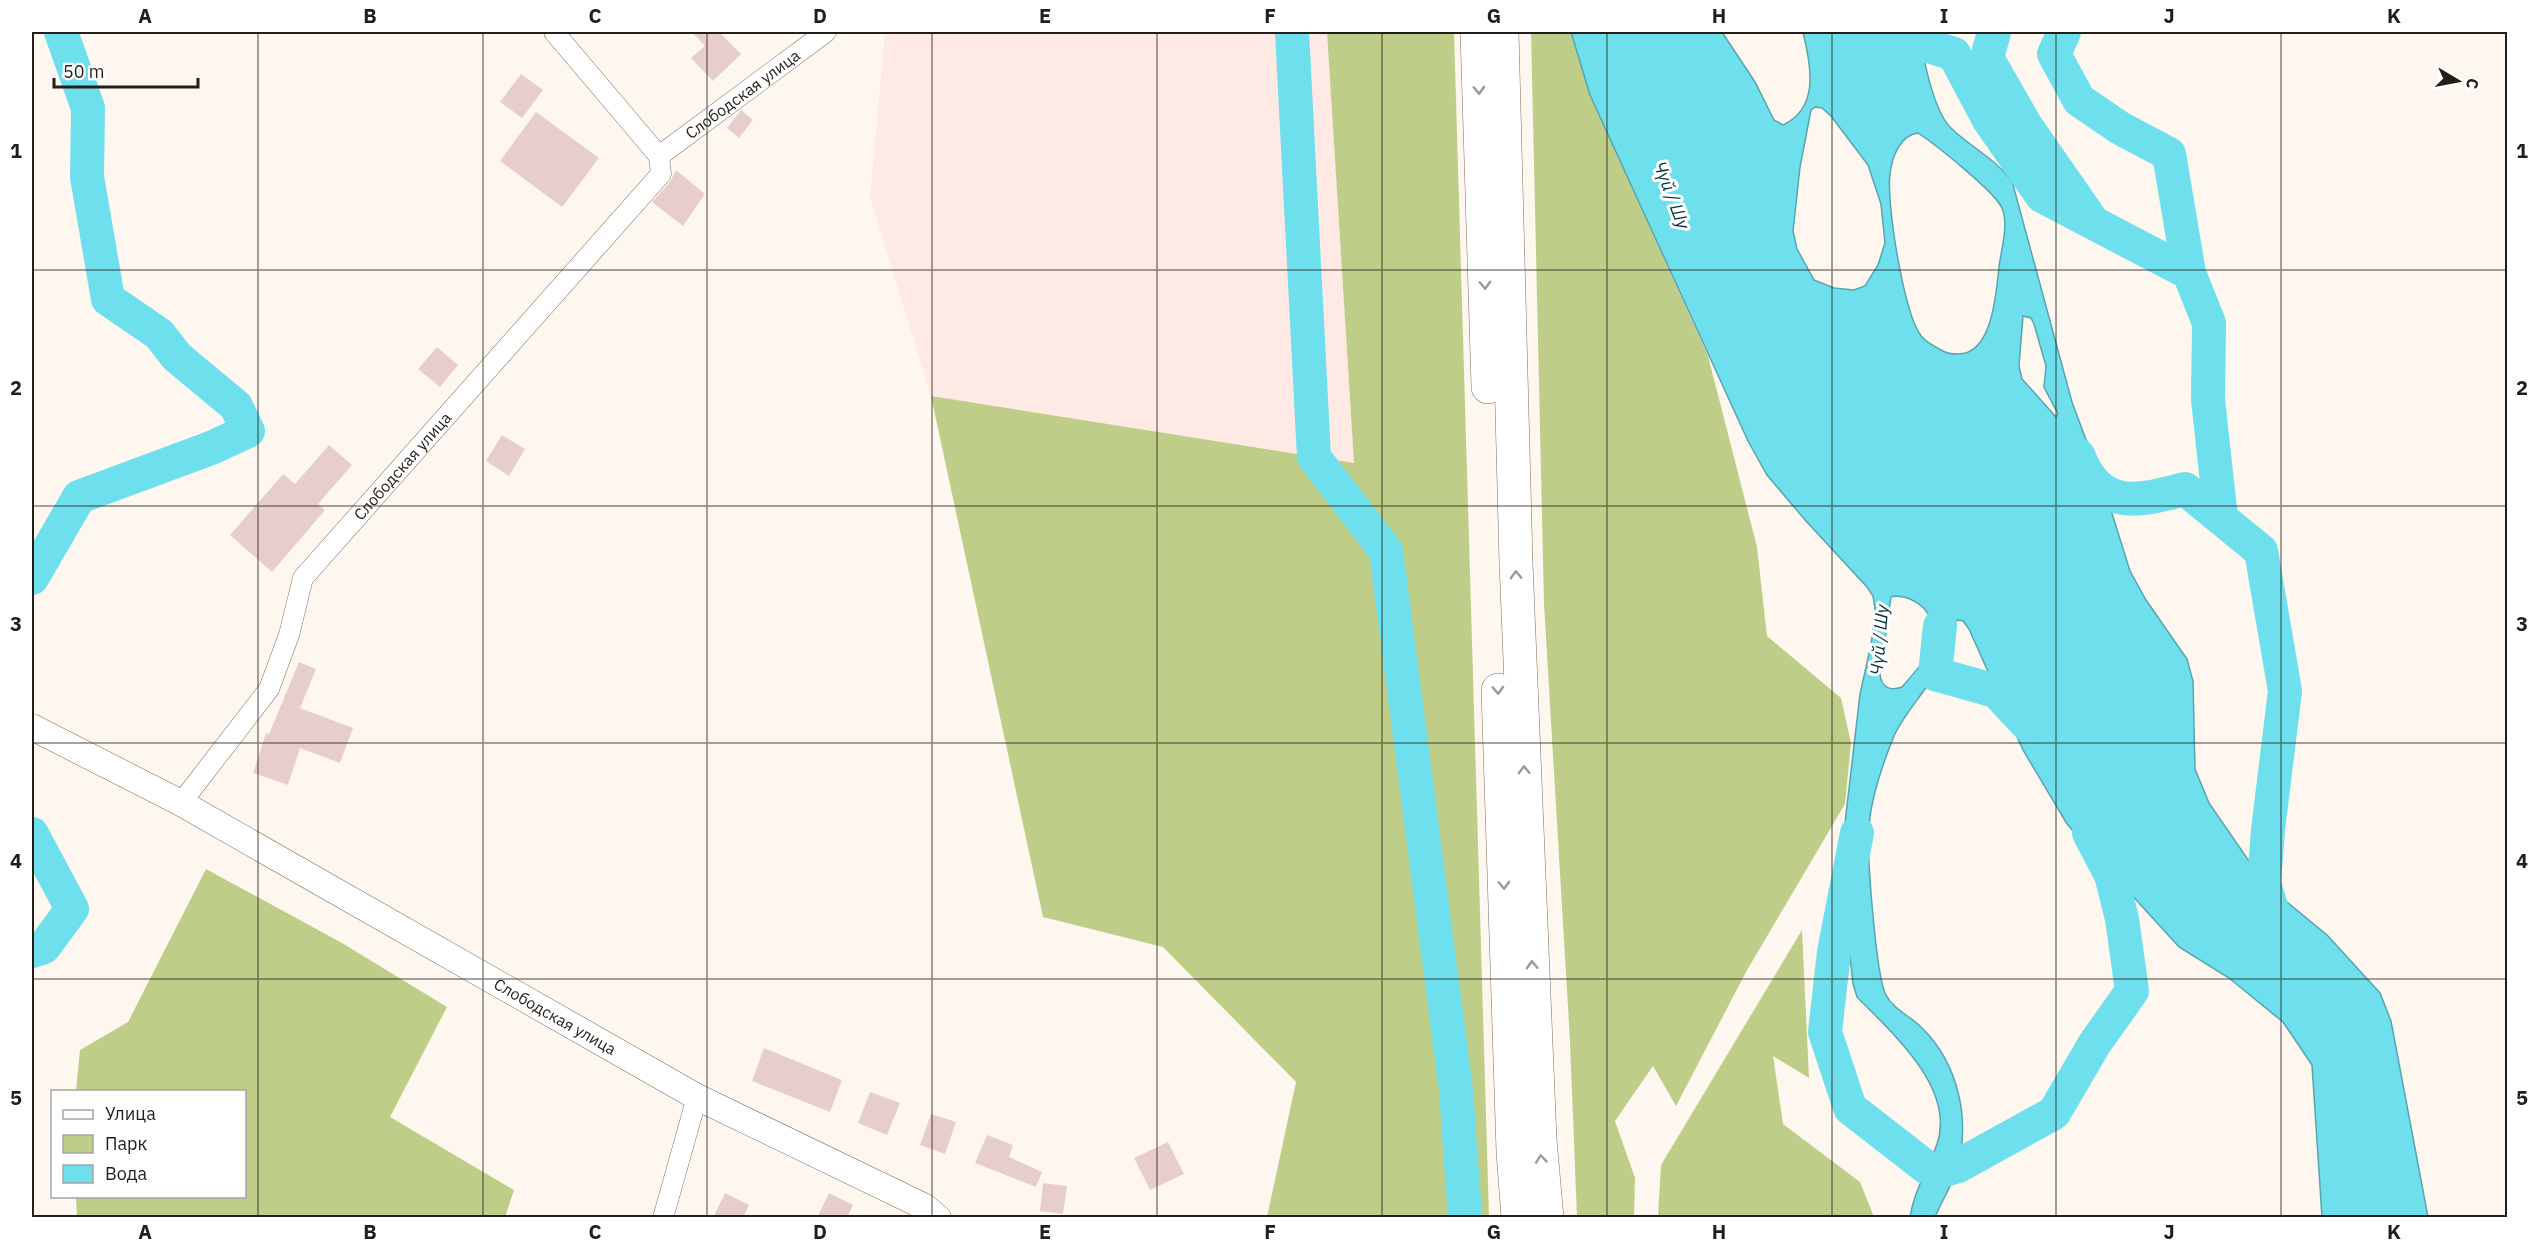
<svg xmlns="http://www.w3.org/2000/svg" width="2539" height="1249" viewBox="0 0 2539 1249" font-family="'IBM Plex Sans',sans-serif">
	<style>
		.industrial { fill: #fee9e5 }
		.green { fill: #bece88 }
		.water { fill: #6edfed; stroke: #58a5ad; stroke-width: 1.5; fill-rule: evenodd }
		.lines { fill: none; stroke-linecap: round; stroke-linejoin: round }
		.river { stroke: #6edfed; stroke-width: 34 }
		.building { fill: #e7cecd }
		.minor-casing { stroke: #7d6f60; stroke-width: 21 }
		.tertiary-casing { stroke: #7d6f60; stroke-width: 27 }
		.trunk-casing { stroke: #7d6f60; stroke-width: 34 }
		.minor { stroke: #fff; stroke-width: 20 }
		.tertiary { stroke: #fff; stroke-width: 26 }
		.trunk { stroke: #fff; stroke-width: 33 }
		.oneway { stroke: #9c9a97 }
		.grid { fill: none; stroke: #241e18; stroke-width: 1.5; stroke-opacity: 0.55 }
		.labels { text-anchor: middle; dominant-baseline: central; stroke-width: 6; stroke-linejoin: round; paint-order: stroke }
		.street-label { font-size: 16px; fill: #241e18; stroke: #fff }
		.water-label { font-size: 18px; font-style: italic; fill: #00363b; stroke: #fff }
		.neatline { fill: none; stroke: #241e18; stroke-width: 2 }
		.grid-label { font-size: 20px; text-anchor: middle; font-weight: bold; fill: #241e18 }
	</style>
	<rect width="100%" height="100%" fill="#fef7f0"/>
	<!-- industrial -->
	<path class="industrial" d="M885,32H1327L1354,463L931,396L870,197Z"/>
	<!-- green -->
	<path class="green" d="M1327,32H1454L1489,1217H1267L1296,1082L1163,947L1043,917L931,396L1354,463Z
		M1531,32H1571L1590,95L1708,356L1757,547L1767,636L1841,698L1851,743L1845,804L1746,972L1676,1106L1653,1066L1615,1121L1635,1178L1634,1217H1577L1570,1041L1544,604Z
		M206,869L342,943L447,1007L390,1117L514,1190L505,1217H77L76,1197L244,1196V1092L76,1091L80,1050L128,1022Z
		M1802,930L1809,1078L1773,1056L1783,1124L1860,1182L1874,1217H1658L1661,1165Z"/>
	<!-- water -->
	<path class="water" d="M1571,32H1722L1755,82L1774,120L1783,125C1821,107 1810,64 1803,32H1919C1923,56 1933,112 1952,129C1973,149 1992,156 2012,181L2072,402L2105,491L2130,571L2146,600L2187,659L2193,681L2195,769L2209,803L2264,883L2327,935L2380,993L2391,1021L2428,1217H2322L2312,1065L2283,1022L2229,978L2179,947L2067,824L2023,750L1969,629L1963,621L1958,620L1952,624C1947,641 1943,660 1934,675C1922,696 1904,714 1894,736C1883,763 1872,795 1869,824C1866,848 1876,977 1886,995C1894,1010 1912,1017 1923,1029C1958,1064 1971,1120 1957,1168C1952,1185 1942,1201 1935,1217H1910C1914,1191 1928,1169 1937,1144C1956,1088 1892,1033 1857,997L1853,984L1847,928L1848,879L1843,840L1860,694L1871,645L1875,609L1873,596L1867,587L1806,521L1767,475L1748,441L1590,95ZM1815,107L1822,108L1831,116L1868,165L1881,204L1885,243L1878,265L1865,286L1854,290L1834,288L1814,280L1797,249L1793,231L1800,167L1811,110ZM1918,133C1936,145 1994,191 2002,208C2009,225 2001,250 1999,267C1996,292 1993,354 1958,354C1954,354 1949,354 1945,352C1939,349 1927,343 1922,337C1904,316 1886,202 1890,174C1892,157 1900,135 1918,133ZM2023,316L2031,318L2034,324L2046,366L2044,387L2058,414L2056,417L2022,379L2019,366ZM1895,596C1925,597 1944,626 1929,653C1922,665 1911,676 1902,687C1890,691 1882,688 1880,675L1891,597Z"/>
	<g class="lines">
		<!-- river -->
		<path class="river" d="M1292,32L1314,457L1386,551L1456,1091L1465,1218
			M1883,32L1954,54L1989,120L2042,196L2189,273L2209,323L2208,400L2221,518
			M1994,32L1987,58L2026,126L2090,218
			M2064,32L2054,54L2079,100L2120,128L2169,154L2189,273
			M2078,455C2100,511 2137,502 2185,489L2261,551L2285,691L2268,830L2264,883L2277,927
			M32,578L79,497L211,448L248,431L236,406L177,357L159,334L108,299L87,177L88,108L61,32
			M1940,626L1935,674L1996,691L2027,724
			M1857,833L1834,952L1825,1032L1850,1108L1926,1167L1940,1171L1958,1166L2054,1113L2095,1043L2132,991L2122,919L2111,875L2089,833
			M32,834L72,909L44,947L32,951"/>
	</g>
	<!-- building -->
	<path class="building" d="M692,32H719L741,54L713,81L691,58L705,46Z
		M521,74L543,90L522,118L500,102Z
		M741,110L753,120L739,138L727,128Z
		M536,112L599,158L562,207L500,161Z
		M676,170L705,194L683,226L652,202L670,182Z
		M437,347L458,365L440,387L418,369Z
		M502,435L525,449L509,476L486,461Z
		M329,445L352,465L318,504L325,510L272,572L230,535L283,474L295,484Z
		M299,662L316,669L300,708L353,728L340,763L300,748L288,785L253,773L266,733L269,734Z
		M764,1048L842,1080L830,1112L752,1081Z
		M870,1092L900,1103L887,1135L858,1123Z
		M931,1114L956,1122L945,1154L920,1145Z
		M987,1135L1013,1145L1009,1157L1042,1172L1036,1187L975,1163Z
		M1168,1142L1184,1174L1150,1190L1134,1158Z
		M1043,1183L1067,1186L1063,1214L1040,1211Z
		M725,1193L749,1205L743,1218H713Z
		M829,1193L853,1205L847,1218H817Z"/>
	<g class="lines">
		<!-- minor casing -->
		<g class="minor-casing">
			<g id="minor">
				<path id="s1" d="M659,156L826,32"/>
				<path id="s2" d="M181,803L269,689L289,635L303,578L661,174L659,156L554,32"/>
				<path d="M663,1218L697,1097"/>
			</g>
		</g>
		<!-- tertiary casing -->
		<g class="tertiary-casing">
			<g id="tertiary">
				<path id="s3" d="M32,727L181,803L697,1097L925,1207L938,1218"/>
			</g>
		</g>
		<!-- trunk casing -->
		<g class="trunk-casing">
			<path id="trunk" d="M1477,32L1488,387
				M1502,32L1516,563L1540,1140L1547,1218
				M1498,690L1513,1151L1518,1218"/>
		</g>
		<!-- minor -->
		<use href="#minor" class="minor"/>
		<!-- tertiary -->
		<use href="#tertiary" class="tertiary"/>
		<!-- trunk -->
		<use href="#trunk" class="trunk"/>
	</g>
	<!-- one-way arrows -->
	<defs><path id="oneway-chevron" d="M-2-3.5L2.5 0L-2 3.5" fill="none" stroke-width="1.6" stroke-linecap="round" stroke-linejoin="round" transform="scale(1.5)"/></defs>
	<g class="oneway">
		<use href="#oneway-chevron" transform="translate(1479 90) rotate(88)"/>
		<use href="#oneway-chevron" transform="translate(1485 285) rotate(88)"/>
		<use href="#oneway-chevron" transform="translate(1516 575) rotate(-92)"/>
		<use href="#oneway-chevron" transform="translate(1498 690) rotate(88)"/>
		<use href="#oneway-chevron" transform="translate(1524 770) rotate(-92)"/>
		<use href="#oneway-chevron" transform="translate(1504 885) rotate(88)"/>
		<use href="#oneway-chevron" transform="translate(1532 965) rotate(-92)"/>
		<use href="#oneway-chevron" transform="translate(1541 1159) rotate(-96)"/>
	</g>
	<!-- grid -->
	<path class="grid" d="M258,32V1218M483,32V1218M707,32V1218M932,32V1218M1157,32V1218M1382,32V1218M1607,32V1218M1832,32V1218M2056,32V1218M2281,32V1218M32,270H2508M32,506H2508M32,743H2508M32,979H2508"/>
	<g class="labels">
		<!-- street labels -->
		<g class="street-label">
			<text stroke="none"><textPath href="#s1" startOffset="104">Слободская улица</textPath></text>
			<text stroke="none"><textPath href="#s2" startOffset="410">Слободская улица</textPath></text>
			<text stroke="none"><textPath href="#s3" startOffset="598">Слободская улица</textPath></text>
		</g>
		<!-- water labels -->
		<g class="water-label">
			<text transform="translate(1672 195) rotate(69)">Чүй / Шу</text>
			<text transform="translate(1879 640) rotate(-85)">Чүй / Шу</text>
		</g>
	</g>
	<!-- border -->
	<rect width="2539" height="1249" fill="none" stroke="#ffffff" stroke-width="66"/>
	<!-- legend -->
	<rect x="51" y="1090" width="195" height="108" fill="#ffffff" stroke="#a7a5a3" stroke-width="1.5"/>
	<rect x="63" y="1110" width="30" height="9" fill="#ffffff" stroke="#a7a5a3" stroke-width="1.5"/>
	<text x="105" y="1120" font-size="18" fill="#241e18">Улица</text>
	<rect x="63" y="1135" width="30" height="18" fill="#bece88" stroke="#a7a5a3" stroke-width="1.5"/>
	<text x="105" y="1150" font-size="18" fill="#241e18">Парк</text>
	<rect x="63" y="1165" width="30" height="18" fill="#6edfed" stroke="#a7a5a3" stroke-width="1.5"/>
	<text x="105" y="1180" font-size="18" fill="#241e18">Вода</text>
	<!-- north arrow -->
	<g transform="translate(2458 81) rotate(100)" stroke="#ffffff" stroke-width="4.5" paint-order="stroke">
	<path d="M0-4.5L10 22L0 15L-10 22Z" fill="#241e18"/>
	<text y="-9" font-size="16" font-weight="bold" text-anchor="middle" fill="#241e18">С</text>
	</g>
	<!-- scale -->
	<path d="M54 78v9h144v-9" fill="none" stroke="#241e18" stroke-width="3"/>
	<text x="63" y="78" font-size="18" fill="#241e18" stroke="#ffffff" stroke-width="4.5" paint-order="stroke">50 m</text>
	<rect x="33" y="33" width="2473" height="1183" class="neatline"/>
	<g class="grid-label">
		<text x="145" y="23">A</text>
		<text x="370" y="23">B</text>
		<text x="595" y="23">C</text>
		<text x="820" y="23">D</text>
		<text x="1045" y="23">E</text>
		<text x="1270" y="23">F</text>
		<text x="1494" y="23">G</text>
		<text x="1719" y="23">H</text>
		<text x="1944" y="23">I</text>
		<text x="2169" y="23">J</text>
		<text x="2394" y="23">K</text>
		<text x="16" y="158">1</text>
		<text x="2522" y="158">1</text>
		<text x="16" y="395">2</text>
		<text x="2522" y="395">2</text>
		<text x="16" y="631">3</text>
		<text x="2522" y="631">3</text>
		<text x="16" y="868">4</text>
		<text x="2522" y="868">4</text>
		<text x="16" y="1105">5</text>
		<text x="2522" y="1105">5</text>
		<text x="145" y="1239">A</text>
		<text x="370" y="1239">B</text>
		<text x="595" y="1239">C</text>
		<text x="820" y="1239">D</text>
		<text x="1045" y="1239">E</text>
		<text x="1270" y="1239">F</text>
		<text x="1494" y="1239">G</text>
		<text x="1719" y="1239">H</text>
		<text x="1944" y="1239">I</text>
		<text x="2169" y="1239">J</text>
		<text x="2394" y="1239">K</text>
	</g>
</svg>
